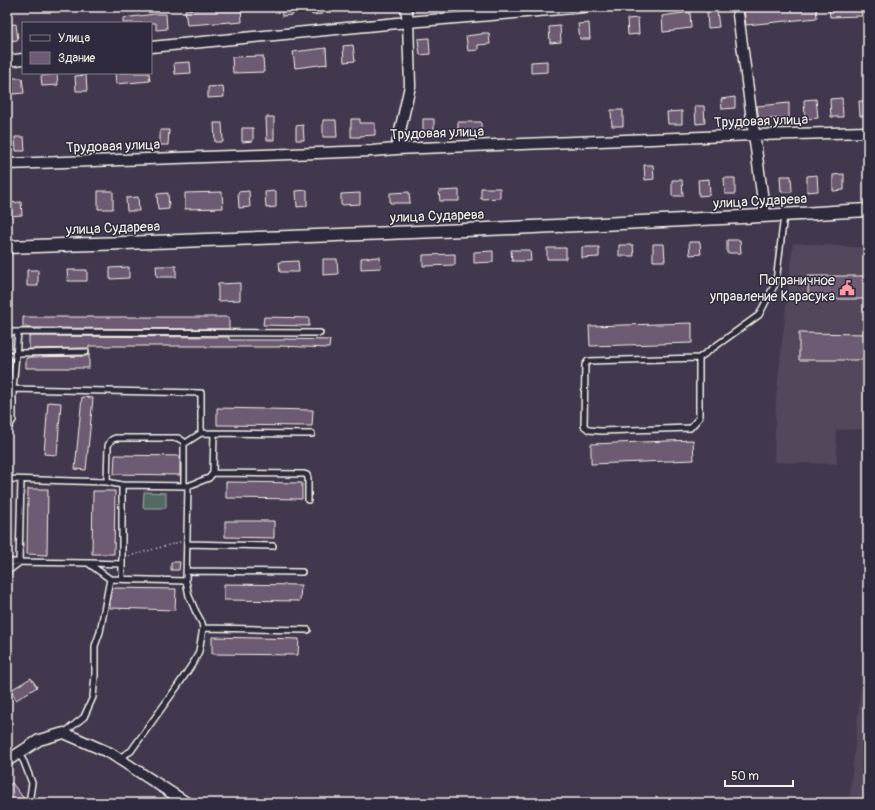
<svg xmlns="http://www.w3.org/2000/svg" width="875" height="810" viewBox="0 0 875 810" font-family="Pangolin,sans-serif">
	<style>
		.built { fill: #52465b }
		.green { fill: #536964; stroke: #a4ada6 }
		.building { fill: #6d5a73; stroke: #f4f1e8 }
		.lines { fill: none; stroke-linecap: round; stroke-linejoin: round }
		.service-casing { stroke: #f4f1e8; stroke-width: 8 }
		.minor-casing { stroke: #f4f1e8; stroke-width: 13 }
		.tertiary-casing { stroke: #f4f1e8; stroke-width: 15 }
		.path { stroke: #f4f1e8; stroke-width: 1.5; stroke-dasharray: 1 3; stroke-linecap: butt }
		.service { stroke: #2f2a3d; stroke-width: 5 }
		.minor { stroke: #2f2a3d; stroke-width: 10 }
		.tertiary { stroke: #2f2a3d; stroke-width: 12 }
		.labels { text-anchor: middle; dominant-baseline: central; stroke-width: 3; stroke-linejoin: round; paint-order: stroke }
		.street-label { font-size: 14px; fill: #f4f1e8; stroke: #2f2a3d }
		.poi-label { font-size: 14px; fill: #f4f1e8; stroke: #2f2a3d; text-anchor: end }
	</style>
	<rect width="100%" height="100%" fill="#42384d"/>
	<filter id="ink" filterUnits="userSpaceOnUse"><feTurbulence type="fractalNoise" baseFrequency=".025" numOctaves="2"/><feDisplacementMap in="SourceGraphic" scale="8" xChannelSelector="R" yChannelSelector="G"/><feConvolveMatrix kernelMatrix="1 2 1 2 8 2 1 2 1" color-interpolation-filters="sRGB"/></filter>
	<g filter="url(#ink)">
		<!-- built -->
		<path class="built" d="M793,243L868,248V429L836,430L837,464L774,462L776,398Z
			M868,617V803H849Z"/>
		<!-- green -->
		<path class="green" d="M144,492L166,493V508H143Z"/>
		<!-- building -->
		<path class="building" d="M216,7H241L242,22L231,23V22L187,25L185,10Z
			M281,7H292L293,15L282,16Z
			M311,7H322V14L312,15Z
			M775,7H816L817,18L746,25L744,9Z
			M829,7H861L862,16L830,17Z
			M717,11L719,27L708,28L707,12Z
			M690,12L691,28L674,30V31L663,32L662,16Z
			M155,14H166L167,29L156,30V23H123V18Z
			M638,18L639,34L628,35L627,19Z
			M589,23L590,39H580L578,24Z
			M16,24L18,40L7,41V25Z
			M560,26L561,42L550,43L549,27Z
			M482,33H489L490,44L478,45V50L468,51L466,36L482,34Z
			M429,38L430,54L420,55L418,39Z
			M353,45L355,61L344,62L343,46Z
			M326,48L327,64L295,68L293,52Z
			M263,56L264,72L233,73L232,57Z
			M547,61V72L531,73V62Z
			M190,62L191,73L175,74L174,63Z
			M115,73H149L150,81L116,84Z
			M57,74L58,85L42,86L41,76Z
			M86,75L87,91H76L75,76Z
			M12,78H22L24,93L13,94Z
			M223,86L224,97L208,98V87Z
			M735,97V108L722,109L721,99Z
			M842,98L843,117H831L830,99Z
			M816,99L818,118L805,119L804,100Z
			M859,101H868V116H860Z
			M789,103V118L766,119V121H759L757,106Z
			M695,106H704L705,123L696,124Z
			M611,110H623V126H612Z
			M682,111V124H668L667,112Z
			M266,117H274V140H267Z
			M351,119H360V123H375V135L360,136V137H351Z
			M423,119H434V136L423,135Z
			M323,120H336L337,137H323Z
			M458,122H481V133H458Z
			M214,123H222L223,142H215Z
			M303,125L304,140H296V126Z
			M242,128H253V141L242,142Z
			M160,130H169L168,145H160Z
			M15,137H24L25,151H16Z
			M644,165H653L654,179L645,180Z
			M844,174V190L833,191V175Z
			M817,175L818,191L807,192V176Z
			M780,176H791L792,192H781Z
			M724,178H735V194H725Z
			M709,179L710,195L699,196L698,180Z
			M672,180H682L683,196H672Z
			M481,188H500V198L481,199Z
			M307,190V206L297,207L296,191Z
			M459,190V201H440L439,191Z
			M98,191H113V209H98Z
			M249,191L250,207L239,208L238,192Z
			M276,191V207L266,208L265,192Z
			M222,192L223,208L185,209V193Z
			M409,192L410,203H390V193Z
			M168,193L169,209L158,210L157,194Z
			M360,193V204L341,205V194Z
			M138,197L139,211H127L126,198Z
			M21,202L22,215L10,216L9,203Z
			M727,240H740L741,253H727Z
			M689,242H700L701,254L690,255Z
			M653,244H664L665,261H653Z
			M619,245H633L634,256H619Z
			M582,247H599V257L582,258Z
			M547,248H566V259H547Z
			M511,250H530L531,261H512Z
			M493,251V262L474,263V252Z
			M455,254V265L423,266V255Z
			M380,257L381,268L361,269V258Z
			M323,259H337L338,274L323,275Z
			M298,261L299,272H280L279,262Z
			M156,266H176V277H157Z
			M129,267V278L110,279V268Z
			M27,270H38V286H27Z
			M67,270H87V281H68Z
			M808,276H868V299H808Z
			M240,283V300L218,301V284Z
			M23,317H229V329L29,328V327H23Z
			M264,317L309,318V326L263,325Z
			M692,323V343L590,346L589,326Z
			M799,333L868,334V360H799Z
			M29,336L229,337V340H284V339L330,340L329,348L280,346V347H206V346H89V350L86,348L29,349Z
			M89,354V368H26V358H29V357L86,356Z
			M82,397L93,398L86,470L75,469Z
			M48,402L61,403L57,455L44,454Z
			M217,408L313,410L312,426L217,425Z
			M693,440L694,460L591,464V444Z
			M115,455L180,456V475L114,474Z
			M226,482L302,483V499L226,498Z
			M28,489H48L47,555L27,554Z
			M93,491H115L114,554H92Z
			M225,521H274V538L225,537Z
			M171,562H180L179,570H171Z
			M224,584L301,585L300,601L224,600Z
			M112,588L176,589L175,610L110,608V601Z
			M212,637L299,639L298,655L212,654Z
			M31,678L37,687L16,700L11,690Z
			M12,783L25,800V803H10L7,799V787Z"/>
		<g class="lines">
			<!-- service casing -->
			<g class="service-casing">
				<path id="service" d="M7,332H18L13,389H7
					M18,332L320,333
					M7,357L17,353L86,352
					M699,358V418L690,428L601,431L589,430L584,426L585,365L588,361L699,358L759,315L776,282L784,215
					M7,427L10,425L13,420V389L201,393V433L184,444
					M201,433L312,434
					M213,473L214,433
					M7,479L107,482L122,485L188,486L186,581L110,579L88,563L7,562
					M107,482L108,446C110,441 111,439 116,438H178L183,441L184,444V486
					M188,486L209,478L213,473L304,474L307,475L308,478V500
					M187,544L273,546
					M19,562L21,480
					M89,563L122,564
					M187,571L302,572
					M7,572L20,562
					M122,579V485
					M203,628L308,630
					M64,733L84,717L93,697L95,675V646L100,632L110,579
					M19,754L24,762L32,783L29,803
					M119,758L131,751L177,687L195,660L199,651L203,628L202,623L195,610L189,596L186,581"/>
			</g>
			<!-- minor casing -->
			<g class="minor-casing">
				<path id="minor" d="M737,7L765,216
					M151,47L408,22L584,7
					M7,61L23,59
					M396,149L410,86L408,22L406,7
					M7,164L372,151L396,149L754,135L868,132
					M7,761L39,740L64,733L110,753L187,803"/>
			</g>
			<!-- tertiary casing -->
			<g class="tertiary-casing">
				<path id="tertiary" d="M7,247C294,237 581,227 868,210"/>
			</g>
			<!-- path -->
			<path class="path" d="M129,556L180,542"/>
			<!-- service -->
			<use href="#service" class="service"/>
			<!-- minor -->
			<use href="#minor" class="minor"/>
			<!-- tertiary -->
			<use href="#tertiary" class="tertiary"/>
		</g>
	</g>
	<!-- icons -->
	<defs>
		<g id="civic-bare" transform="scale(1.2)"><path d="M-.6-6.5H3V-4.5H.6V-3L4-1V1h2V6H-6V1h2V-1L-.6-3ZM-1.2 2.5V6h2.4V2.5Z" fill="#ff9aa2" stroke="#2f2a3d" stroke-width="2.5" paint-order="stroke"/></g>
	</defs>
	<g fill-rule="evenodd">
		<use href="#civic-bare" x="847" y="288"/>
	</g>
	<g class="labels">
		<!-- street labels -->
		<g class="street-label">
			<text transform="translate(761 121) rotate(-2)">Трудовая улица</text>
			<text transform="translate(437 133) rotate(-2)">Трудовая улица</text>
			<text transform="translate(113 146) rotate(-2)">Трудовая улица</text>
			<text transform="translate(760 201) rotate(-3)">улица Сударева</text>
			<text transform="translate(437 216) rotate(-2)">улица Сударева</text>
			<text transform="translate(113 228) rotate(-2)">улица Сударева</text>
		</g>
		<!-- poi labels -->
		<g class="poi-label">
			<text x="835" y="280">Пограничное<tspan x="835" dy="16">управление Карасука</tspan></text>
		</g>
	</g>
	<!-- margin -->
	<rect width="875" height="810" fill="none" stroke="#2f2a3d" stroke-width="24"/>
	<rect x="12" y="12" width="851" height="786" fill="none" stroke="#f4f1e8" stroke-width="1.5" filter="url(#ink)"/>
	<!-- legend -->
	<rect x="22" y="22" width="130" height="52" fill="#2f2a3d" stroke="#7e7a81"/>
	<rect x="30" y="35" width="20" height="6" fill="#2f2a3d" stroke="#7e7a81"/>
	<text x="58" y="42" font-size="12" fill="#f4f1e8">Улица</text>
	<rect x="30" y="52" width="20" height="12" fill="#6d5a73" stroke="#7e7a81"/>
	<text x="58" y="62" font-size="12" fill="#f4f1e8">Здание</text>
	<!-- scale -->
	<path d="M725 780v6h68v-6" fill="none" stroke="#f4f1e8" stroke-width="2"/>
	<text x="731" y="780" font-size="12" fill="#f4f1e8" stroke="#2f2a3d" stroke-width="3" paint-order="stroke">50 m</text>
</svg>
